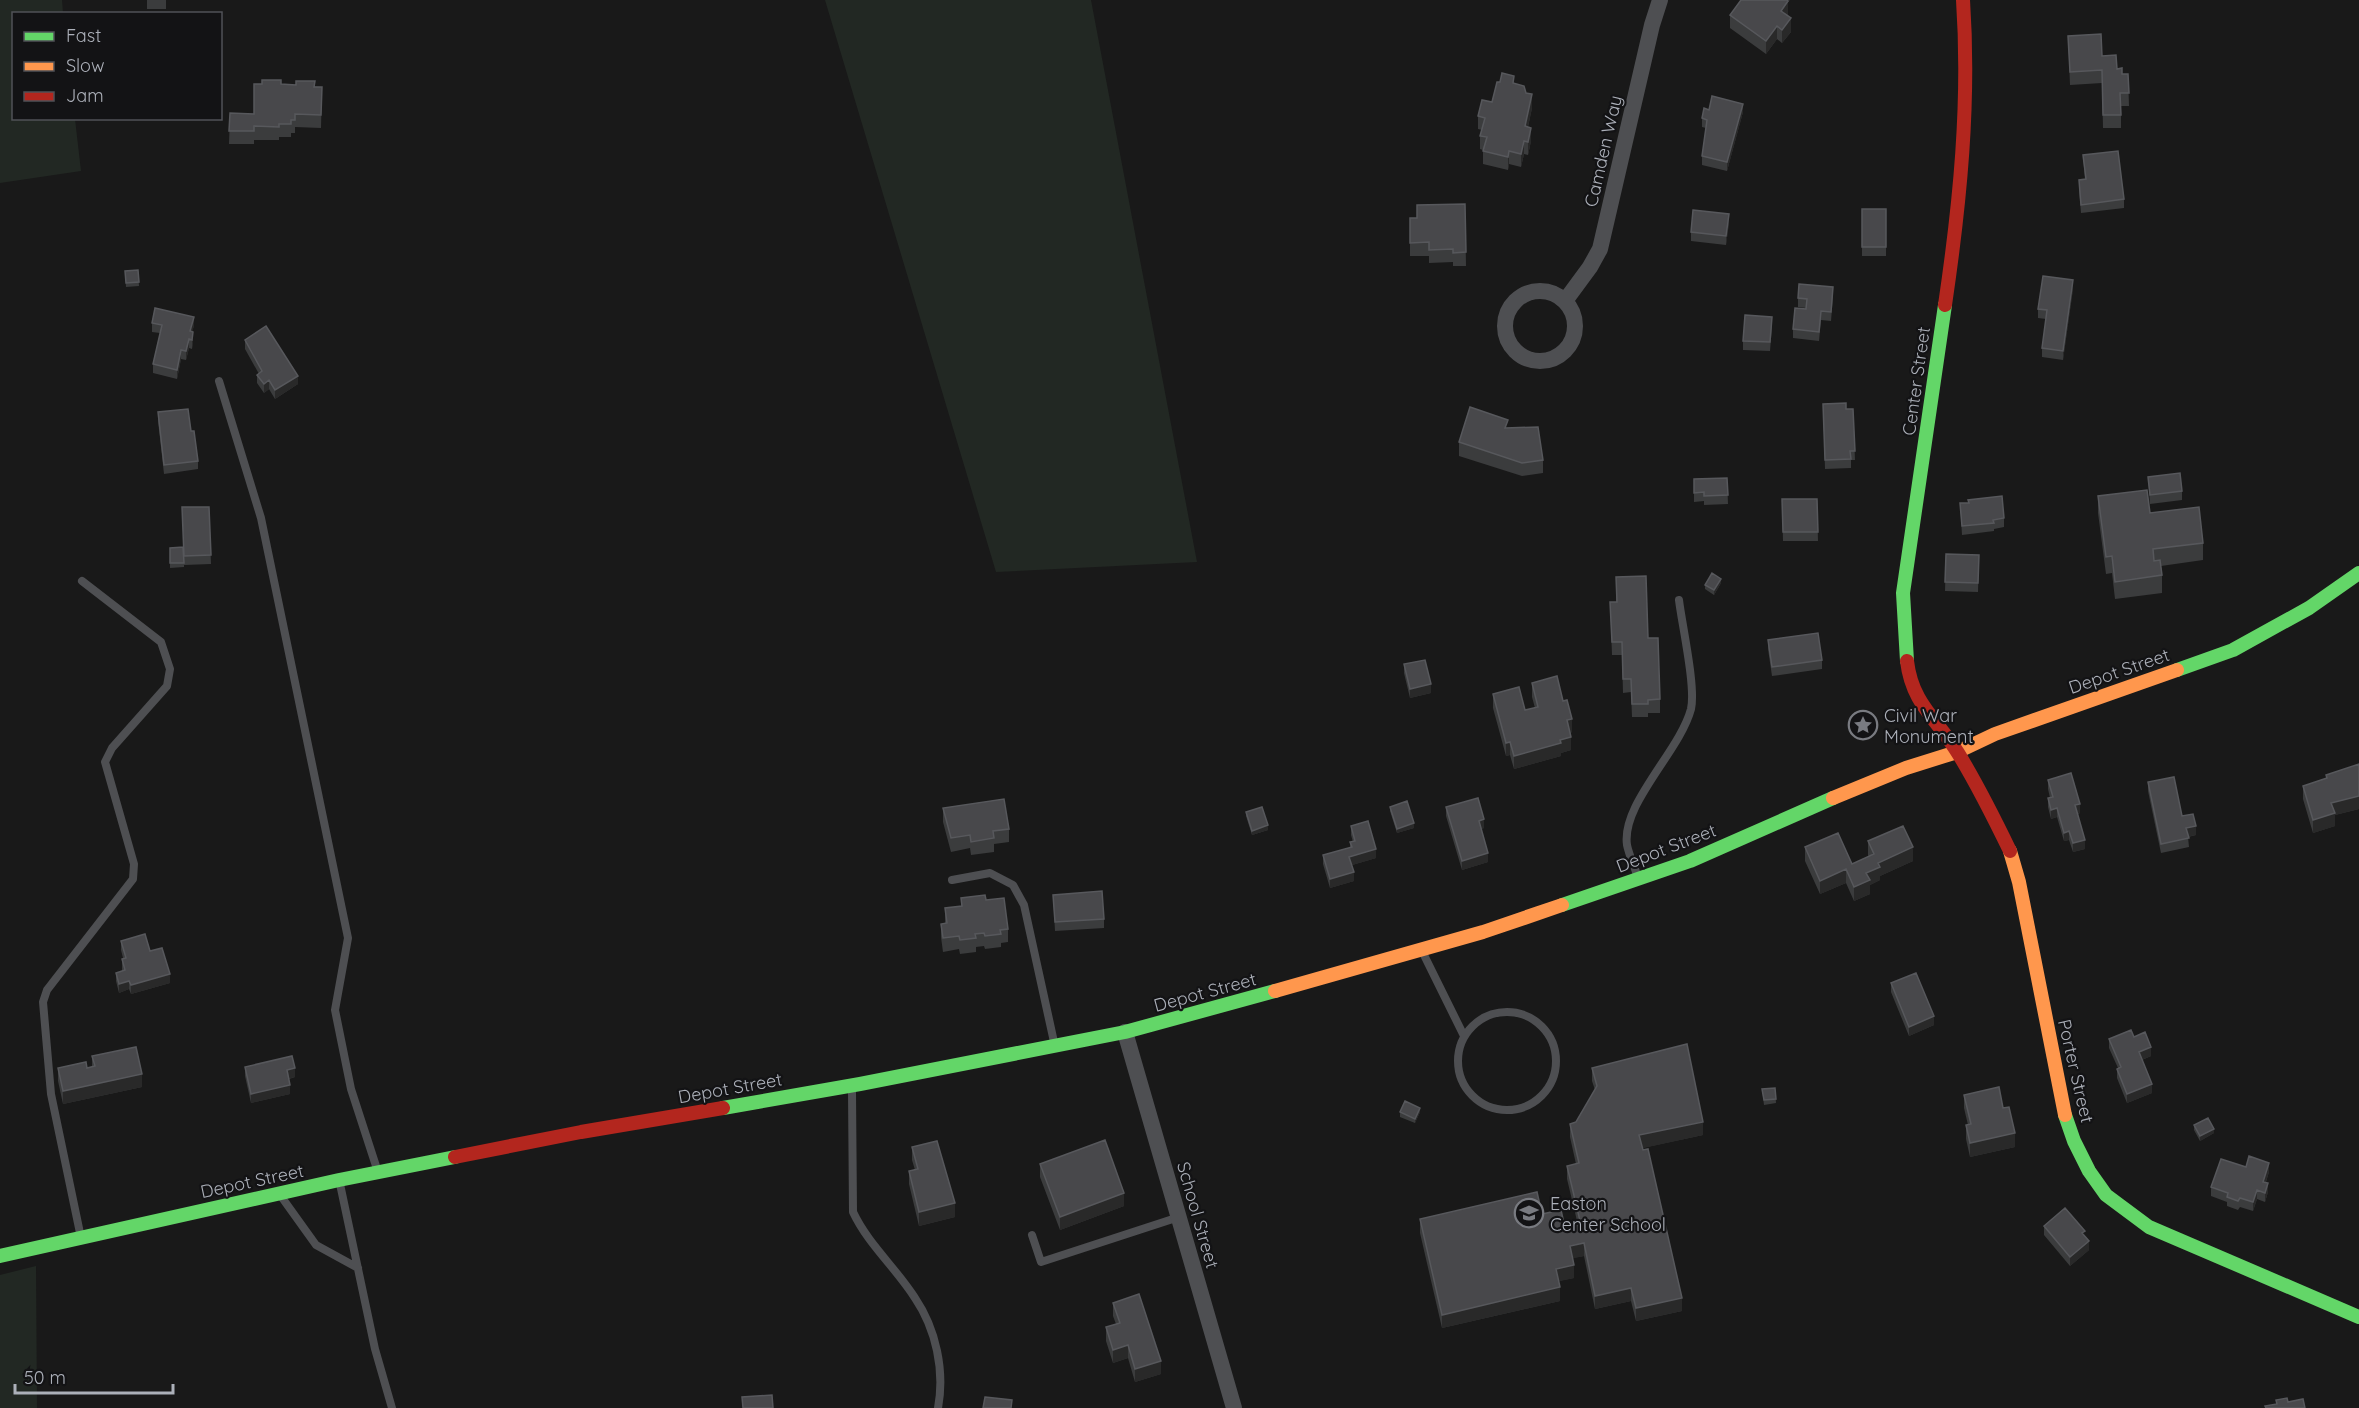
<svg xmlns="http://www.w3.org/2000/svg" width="2359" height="1408" viewBox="0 0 2359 1408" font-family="Quicksand,sans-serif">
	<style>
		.green { fill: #222823 }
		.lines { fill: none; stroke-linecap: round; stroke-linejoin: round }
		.lane { stroke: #4e4f52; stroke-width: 8 }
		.street { stroke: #4e4f52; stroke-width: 16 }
		.fast { stroke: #63d668; stroke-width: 14 }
		.slow { stroke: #ff974d; stroke-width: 14 }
		.jam { stroke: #b3261e; stroke-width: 14 }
		.wall { fill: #3b3c3d }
		.shaded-wall { fill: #292929 }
		.building { fill: #48484b; stroke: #57585c; stroke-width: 1.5 }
		.labels { text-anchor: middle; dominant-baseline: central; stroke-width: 4.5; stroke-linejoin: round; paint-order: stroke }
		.street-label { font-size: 18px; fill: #acb0b9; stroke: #131315 }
		.poi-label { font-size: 18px; fill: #acb0b9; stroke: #131315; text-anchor: start }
	</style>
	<rect width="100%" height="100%" fill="#191919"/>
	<!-- green -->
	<path class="green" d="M0,0H62L63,13L14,14V118L75,119L81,171L0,183Z
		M825,0H1091L1197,562L996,572Z
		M36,1266L37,1408H0V1275Z"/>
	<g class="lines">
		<!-- lane -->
		<path class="lane" d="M219,381L261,518L348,938L335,1010L351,1089L376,1166
			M1637,875C1634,865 1629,855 1627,845C1621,804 1680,751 1691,709C1696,687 1682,625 1679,600
			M952,880L990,873L1013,885L1024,905L1054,1042
			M1424,955L1464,1036
			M1458 1061a49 49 0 1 1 98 0a49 49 0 1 1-98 0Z
			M852,1092L853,1212C868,1244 896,1268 915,1298C936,1329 945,1371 938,1408
			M340,1184L375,1349L392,1408
			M283,1199L316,1245L358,1268
			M80,1233L51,1094L43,1002L47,990L133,879L134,864L105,762L112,748L167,686L170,669L161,642L82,581
			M1032,1235L1041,1262L1179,1217"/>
		<!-- street -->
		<path class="street" d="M1505 326a35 35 0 1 1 70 0a35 35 0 1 1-70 0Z
			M1565,301L1590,267L1600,249L1652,25L1660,0
			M1125,1032L1234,1408"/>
		<!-- fast -->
		<path class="fast" d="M1907,661L1903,593L1945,305
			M2177,670L2233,650L2309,608L2359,573
			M1562,905L1690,861L1833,798
			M723,1108L860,1084L1125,1032L1275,991
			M2065,1115L2074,1141L2089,1171L2106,1195L2149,1227L2359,1317
			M0,1256L339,1180L455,1157"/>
		<!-- slow -->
		<path class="slow" d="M1833,798L1906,768L1957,752L1995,734L2177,670
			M2010,851L2019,882L2065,1115
			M1275,991L1483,932L1562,905"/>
		<!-- jam -->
		<path class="jam" d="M1945,305C1960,203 1970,103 1963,0
			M1907,661C1912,704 1937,719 1958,753C1977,784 1994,818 2010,851
			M455,1157L581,1132L723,1108"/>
	</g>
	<!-- wall -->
	<path class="wall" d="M147,0H166V9H147Z
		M1790,0L1788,2V14L1787,16L1791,32L1782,43L1777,39L1766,54L1730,28V15Z
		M2068,36L2102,56L2117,69L2122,74H2128L2129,106H2121V128H2103L2102,83L2070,85Z
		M281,84L322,87L321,128L295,127V133H291V137H279V140H254V144H229L230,113L254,114Z
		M1514,84L1526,93L1532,108L1528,127L1531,141L1528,155L1524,154L1521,167L1509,164L1508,170L1483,164V150L1480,149V136L1482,130L1478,129V116L1492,102Z
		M1709,110L1743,112L1727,171L1702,165V156L1706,128L1702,127V118Z
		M2083,155L2124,199V208L2081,213L2079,189V180H2085Z
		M1465,204L1466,266H1453V262L1429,263V256H1410V218H1417Z
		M1862,209H1886V256H1862Z
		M1729,223L1726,245L1691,241V232Z
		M138,270L139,286L126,287L125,271Z
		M2073,289L2063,360L2042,357V348L2046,319L2038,318V309Z
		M1833,296L1831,321L1821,320L1819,341L1793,338V329L1806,309V308L1798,307V298Z
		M152,323L194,326L192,331L193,341L192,349L189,348L186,360L181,359L177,379L153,373V364L160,333L152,332Z
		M1772,326L1770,351L1743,350V341Z
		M245,340L298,384L275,399L269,389L264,393L257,383V375L259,374L245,349Z
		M1823,404L1846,409H1853L1855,460H1851V468L1825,469Z
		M158,412L191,431L198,461V469L164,474L158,421Z
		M1508,428L1543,460V473L1522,476L1459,456V442Z
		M2148,477L2182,491V500L2150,504Z
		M1727,478L1728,504L1704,505V501L1694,502V479Z
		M2098,496L2150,513L2203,543V560L2161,566L2162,575V593L2115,599L2112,573L2106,574L2098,513Z
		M1782,499H1817L1818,541H1783Z
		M1960,503L2004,518V527L1994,529V531L1962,535Z
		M209,507L211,564L184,565V567L170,568V548L183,547Z
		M1946,554L1979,555L1978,592L1945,591Z
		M1616,577L1648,638L1660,699V713H1648V717H1632L1631,692L1623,693L1622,655H1612L1610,602H1616Z
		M1721,583L1714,595L1705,589V585Z
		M1768,640L1822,660V669L1772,676L1768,649Z
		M1404,664L1431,693L1410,698L1404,673Z
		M1532,683L1572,732L1570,733L1571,750L1561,753V756L1514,769L1510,755L1506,756L1493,708V694L1525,710L1535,708L1532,697Z
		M2359,764V809L2335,815V826L2313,833L2303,799V786L2326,778V775Z
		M2048,780L2080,813L2078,814L2085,849L2073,852L2069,840L2064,841L2057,817L2051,819L2048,807V798H2050L2048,789Z
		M2148,782L2182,816L2196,835L2188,837L2189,847L2161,853L2148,791Z
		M1390,807L1414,828L1397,833L1390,811Z
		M1446,807L1484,828L1481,829L1488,862L1462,870L1446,816Z
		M943,808L1009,829V842L994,844V852L971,855L970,848L951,852L943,822Z
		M1246,812L1268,830L1252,835L1246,816Z
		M1351,826L1376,858L1352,865L1354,881L1330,888L1323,864V855L1350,848V842H1353L1351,835Z
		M1868,841L1913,861L1880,876V880L1870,885V894L1854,901L1846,883L1820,894L1805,861V847L1852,864L1869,857L1868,855Z
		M1053,895L1104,919V928L1055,931Z
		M961,898L986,900L1008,929V942L1001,943V947L985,949L984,946L976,947V952L960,954L959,949L943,952L941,937V924L945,923V908L961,906Z
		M121,941L150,951L170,983L131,994L129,989L119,993L116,981V973L122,971V959L123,958L121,950Z
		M1891,983L1934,1025L1909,1036L1891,992Z
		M2134,1037L2151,1056L2142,1060L2152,1093L2127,1103L2117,1078V1069L2118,1068L2109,1048V1039Z
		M92,1056L142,1087L63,1104L58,1081V1068H87L92,1067Z
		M245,1067L295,1077L289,1079L290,1094L251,1103L245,1076Z
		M1592,1068L1703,1135L1642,1148L1682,1311L1636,1321L1631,1301L1595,1309L1584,1256L1572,1258L1574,1278L1558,1281L1560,1301L1442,1328L1420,1233V1219L1542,1214L1565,1228L1578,1225L1567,1179V1166L1576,1164L1570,1137V1124L1576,1122L1595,1090L1592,1081Z
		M1775,1088L1776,1103L1764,1105L1762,1089Z
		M1964,1095L2003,1108L2015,1147L1970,1157L1966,1139V1125H1968L1964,1108Z
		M1400,1112H1420L1415,1123L1400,1117Z
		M2194,1125L2214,1133L2200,1141L2194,1130Z
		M912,1147L955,1217L919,1226L909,1184V1171L915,1170L912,1160Z
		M1040,1164L1124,1206L1060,1230L1040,1177Z
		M2246,1167L2269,1172L2266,1182L2268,1192L2265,1202L2257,1199L2253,1211L2240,1207L2238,1210L2227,1206V1202L2211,1196V1187Z
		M2044,1226L2085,1236L2089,1250L2070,1266L2044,1235Z
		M1113,1303L1161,1374L1135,1382L1128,1358L1113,1363L1106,1341V1327L1116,1324L1113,1316Z"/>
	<!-- shaded-wall -->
	<path class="shaded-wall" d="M1782,0H1790L1788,2V14L1781,24V11Z
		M1791,18V32L1782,43V30Z
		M1777,26V39L1766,54V41Z
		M1532,94V108L1525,140V126Z
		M1743,104V112L1727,171V162Z
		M1531,128V141L1528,155V142Z
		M1524,141V154L1521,167V154Z
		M1509,151V164L1508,170V157Z
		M1729,214V223L1726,245V236Z
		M2073,280V289L2063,360V351Z
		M194,317V326L190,340V331Z
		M193,332V341L192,349V340Z
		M189,339V348L186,360V351Z
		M181,350V359L177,379V370Z
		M298,376V384L275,399V390Z
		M269,380V389L264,393V384Z
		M1721,579V583L1714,595V590Z
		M1431,684V693L1410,698V689Z
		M1572,719V732L1567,733V720Z
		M1571,737V750L1561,753V756L1514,769V756Z
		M1510,742V755L1506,756V743Z
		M2359,796V809L2335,815V826L2313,833V820L2331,803Z
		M2080,804V813L2075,814V805Z
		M2057,808V817L2051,819V810Z
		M1484,819V828L1479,830V821Z
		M1414,823V828L1397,833V829Z
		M1268,825V830L1252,835V831Z
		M2196,826V835L2186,837V828Z
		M2069,831V840L2064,841V833Z
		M2085,840V849L2073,852V843Z
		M1913,847V861L1880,876V880L1870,885V894L1854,901V887L1866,873L1878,863Z
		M1376,849V858L1349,866V857Z
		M1488,853V862L1462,870V861Z
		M1846,869V883L1820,894V881Z
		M1354,872V881L1330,888V879Z
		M170,974V983L131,994V985Z
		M129,981V989L119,993V984Z
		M1934,1016V1025L1909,1036V1027Z
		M2151,1047V1056L2139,1061V1052Z
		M295,1068V1077L287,1079V1070Z
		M142,1074V1087L63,1104V1091Z
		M2152,1084V1093L2127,1103V1094Z
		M290,1085V1094L251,1103V1094Z
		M1420,1108V1112L1415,1123V1119Z
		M1703,1122V1135L1639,1149V1135Z
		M2214,1129V1133L2200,1141V1136Z
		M2015,1133V1147L1970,1157V1143Z
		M2269,1163V1172L2263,1190V1182Z
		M2268,1183V1192L2265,1202V1193Z
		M2257,1190V1199L2253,1211V1202Z
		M1124,1193V1206L1060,1230V1217Z
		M955,1203V1217L919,1226V1212Z
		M2089,1241V1250L2070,1266V1257Z
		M1584,1243V1256L1570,1259V1246Z
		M1574,1265V1278L1556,1282V1269Z
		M1560,1287V1301L1442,1328V1315Z
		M1631,1288V1301L1595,1309V1296Z
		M1682,1298V1311L1636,1321V1308Z
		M1128,1345V1358L1113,1363V1350Z
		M1161,1361V1374L1135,1382V1369Z"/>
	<!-- building -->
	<path class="building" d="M1741,0H1787L1788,1L1781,11L1791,18L1782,30L1777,26L1766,41L1730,15Z
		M2101,34L2102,56L2116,55L2117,69L2122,68V74H2128L2129,93H2120L2121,115H2103L2102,70L2070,72L2068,36Z
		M1502,73L1514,76L1513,83L1524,86L1526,93L1532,94L1525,126L1531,128L1528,142L1524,141L1521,154L1509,151L1508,157L1483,151L1487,137L1480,136L1485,118L1478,116L1482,100L1492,102L1497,82H1500Z
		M262,80H281V84L296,85V81H315L314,87H322L321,115L295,114V120H291V124H279V127L254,126V131H229L230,113L254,114V84H262Z
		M1712,96L1743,104L1727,162L1702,156L1707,120L1702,118L1704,108L1709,110Z
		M2118,151L2124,199L2081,205L2079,180L2086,179L2083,155Z
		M1465,204L1466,252L1453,253V249L1429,250V242L1410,243V218H1417V205Z
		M1862,209H1886V247H1862Z
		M1693,210L1729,214L1726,236L1691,232Z
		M138,270L139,282L126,283L125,271Z
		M2043,276L2073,280L2063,351L2042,348L2047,310L2038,309Z
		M1799,284L1833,287L1831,312L1821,311L1819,332L1793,329L1795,308L1806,309L1807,299L1798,298Z
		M155,308L194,317L190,331L193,332L192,340L189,339L186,351L181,350L177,370L153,364L162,325L152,323Z
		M1745,315L1772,317L1770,342L1743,341Z
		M266,326L298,376L275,390L269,380L264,384L257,375L262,371L245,340Z
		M1846,403V409H1853L1855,451H1850L1851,459L1825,460L1823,404Z
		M1470,407L1508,420L1505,428L1538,427L1543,460L1522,463L1459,442Z
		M188,409L191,431H194L198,461L164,465L158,412Z
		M2180,473L2182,491L2150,495L2148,477Z
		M1727,478L1728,495L1704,496V492L1694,493V479Z
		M2147,490L2150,513L2199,507L2203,543L2153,549L2154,561L2160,560L2162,575L2115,582L2112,556L2106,557L2098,496Z
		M2002,496L2004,518L1993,520L1994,523L1962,526L1960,503H1969L1968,500Z
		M1782,499H1817L1818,532H1783Z
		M182,507H209L211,555L184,556Z
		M183,547L184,563H170V548Z
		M1946,554L1979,555L1978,583L1945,582Z
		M1712,573L1721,579L1714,590L1705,585Z
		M1646,576L1648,638H1658L1660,699L1648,700V704H1632L1631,679H1623L1622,642H1612L1610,602H1617L1616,577Z
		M1818,633L1822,660L1772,667L1768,640Z
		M1425,660L1431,684L1410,689L1404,664Z
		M1557,676L1563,701L1567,700L1572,719L1567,720L1571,737L1560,740L1561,743L1514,756L1510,742L1506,743L1493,694L1519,687L1525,710L1538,707L1532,683Z
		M2359,764V796L2331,803L2335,813L2313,820L2303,786L2327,778L2326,775Z
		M2071,773L2080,804L2075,805L2085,840L2073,843L2069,831L2064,833L2057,808L2051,810L2048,798L2053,797L2048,780Z
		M2174,777L2182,816L2193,814L2196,826L2186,828L2189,838L2161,844L2148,782Z
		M1478,798L1484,819L1479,821L1488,853L1462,861L1446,807Z
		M1004,799L1009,829L993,831L994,838L971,842L970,835L951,838L943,808Z
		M1407,801L1414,823L1397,829L1390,807Z
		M1262,807L1268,825L1252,831L1246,812Z
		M1368,821L1376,849L1349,857L1354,872L1330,879L1323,855L1352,847L1350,842L1355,841L1351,826Z
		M1903,826L1913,847L1878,863L1880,867L1866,873L1870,880L1854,887L1846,869L1820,881L1805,847L1838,833L1852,864L1874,854L1868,841Z
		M1102,891L1104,919L1055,922L1053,895Z
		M985,895L986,900L1004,898L1008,929L1000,930L1001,934L985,936L984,933L975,934L976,938L960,940L959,936L943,938L941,924L947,923L945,908L962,906L961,898Z
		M145,934L150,951L162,948L170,974L131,985L129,981L119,984L116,973L125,970L122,959L126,958L121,941Z
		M1916,973L1934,1016L1909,1027L1891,983Z
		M2131,1030L2134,1037L2145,1032L2151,1047L2139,1052L2152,1084L2127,1094L2117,1069L2121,1067L2109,1039Z
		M1687,1044L1703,1122L1639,1135L1643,1150L1648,1149L1682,1298L1636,1308L1631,1288L1595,1296L1584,1243L1570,1246L1574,1265L1556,1269L1560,1287L1442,1315L1420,1219L1537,1192L1542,1214L1561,1210L1565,1228L1581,1225L1567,1166L1579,1163L1570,1124L1576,1122L1597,1086L1592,1068Z
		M136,1047L142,1074L63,1091L58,1068L86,1062L87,1068L95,1066L92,1056Z
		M292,1056L295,1068L287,1070L290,1085L251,1094L245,1067Z
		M1999,1087L2003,1108L2009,1107L2015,1133L1970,1143L1966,1125L1971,1124L1964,1095Z
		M1775,1088L1776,1099L1764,1100L1762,1089Z
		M1405,1101L1420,1108L1415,1119L1400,1112Z
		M2208,1118L2214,1129L2200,1136L2194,1125Z
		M1105,1140L1124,1193L1060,1217L1040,1164Z
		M937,1141L955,1203L919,1212L909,1171L918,1169L912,1147Z
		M2249,1156L2269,1163L2263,1182L2268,1183L2265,1193L2257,1190L2253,1202L2240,1198L2238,1201L2227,1197L2228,1193L2211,1187L2221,1159L2246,1167Z
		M2065,1208L2085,1231L2082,1233L2089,1241L2070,1257L2044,1226Z
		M1139,1294L1161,1361L1135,1369L1128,1345L1113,1350L1106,1327L1120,1323L1113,1303Z
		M772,1395L773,1408H743L742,1397Z
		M985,1397L1012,1400L1011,1408H983Z
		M2287,1398L2288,1402L2303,1399L2305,1408H2266L2265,1406L2277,1404L2276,1400Z"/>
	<!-- icons -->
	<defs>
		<g id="sight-ring" transform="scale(1.5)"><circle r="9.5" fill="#131315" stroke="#797b81" stroke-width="1.5"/><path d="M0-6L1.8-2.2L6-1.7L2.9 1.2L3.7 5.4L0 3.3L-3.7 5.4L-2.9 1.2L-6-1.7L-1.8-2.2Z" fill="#797b81"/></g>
		<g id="school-ring" transform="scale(1.5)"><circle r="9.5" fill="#131315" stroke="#797b81" stroke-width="1.5"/><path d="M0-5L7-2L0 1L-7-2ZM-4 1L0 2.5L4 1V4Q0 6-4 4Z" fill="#797b81"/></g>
	</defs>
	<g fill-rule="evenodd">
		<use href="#sight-ring" x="1863" y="725"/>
		<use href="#school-ring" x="1529" y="1213"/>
	</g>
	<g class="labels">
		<!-- street labels -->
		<g class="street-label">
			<text transform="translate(1603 151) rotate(-77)">Camden Way</text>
			<text transform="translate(1916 381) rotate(-82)">Center Street</text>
			<text transform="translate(2119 671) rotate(-19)">Depot Street</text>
			<text transform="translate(1666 848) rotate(-21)">Depot Street</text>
			<text transform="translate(1205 992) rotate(-15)">Depot Street</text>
			<text transform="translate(2076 1071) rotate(77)">Porter Street</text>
			<text transform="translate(730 1088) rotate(-10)">Depot Street</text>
			<text transform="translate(252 1181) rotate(-12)">Depot Street</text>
			<text transform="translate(1198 1215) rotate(74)">School Street</text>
		</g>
		<!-- poi labels -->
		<g class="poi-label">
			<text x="1884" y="715">Civil War<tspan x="1884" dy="21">Monument</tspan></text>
			<text x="1550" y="1203">Easton<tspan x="1550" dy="21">Center School</tspan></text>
		</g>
	</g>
	<!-- legend -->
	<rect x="12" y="12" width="210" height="108" fill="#131315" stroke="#505257" stroke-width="1.5"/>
	<rect x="24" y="32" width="30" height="9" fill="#63d668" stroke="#505257" stroke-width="1.5"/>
	<text x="66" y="42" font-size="18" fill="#acb0b9">Fast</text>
	<rect x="24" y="62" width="30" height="9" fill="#ff974d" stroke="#505257" stroke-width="1.5"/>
	<text x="66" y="72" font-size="18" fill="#acb0b9">Slow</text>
	<rect x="24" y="92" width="30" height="9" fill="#b3261e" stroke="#505257" stroke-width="1.5"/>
	<text x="66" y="102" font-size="18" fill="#acb0b9">Jam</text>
	<!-- scale -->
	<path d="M15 1384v9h158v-9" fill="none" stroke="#acb0b9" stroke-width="3"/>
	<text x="24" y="1384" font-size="18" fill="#acb0b9" stroke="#131315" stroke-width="4.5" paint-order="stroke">50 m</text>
</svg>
